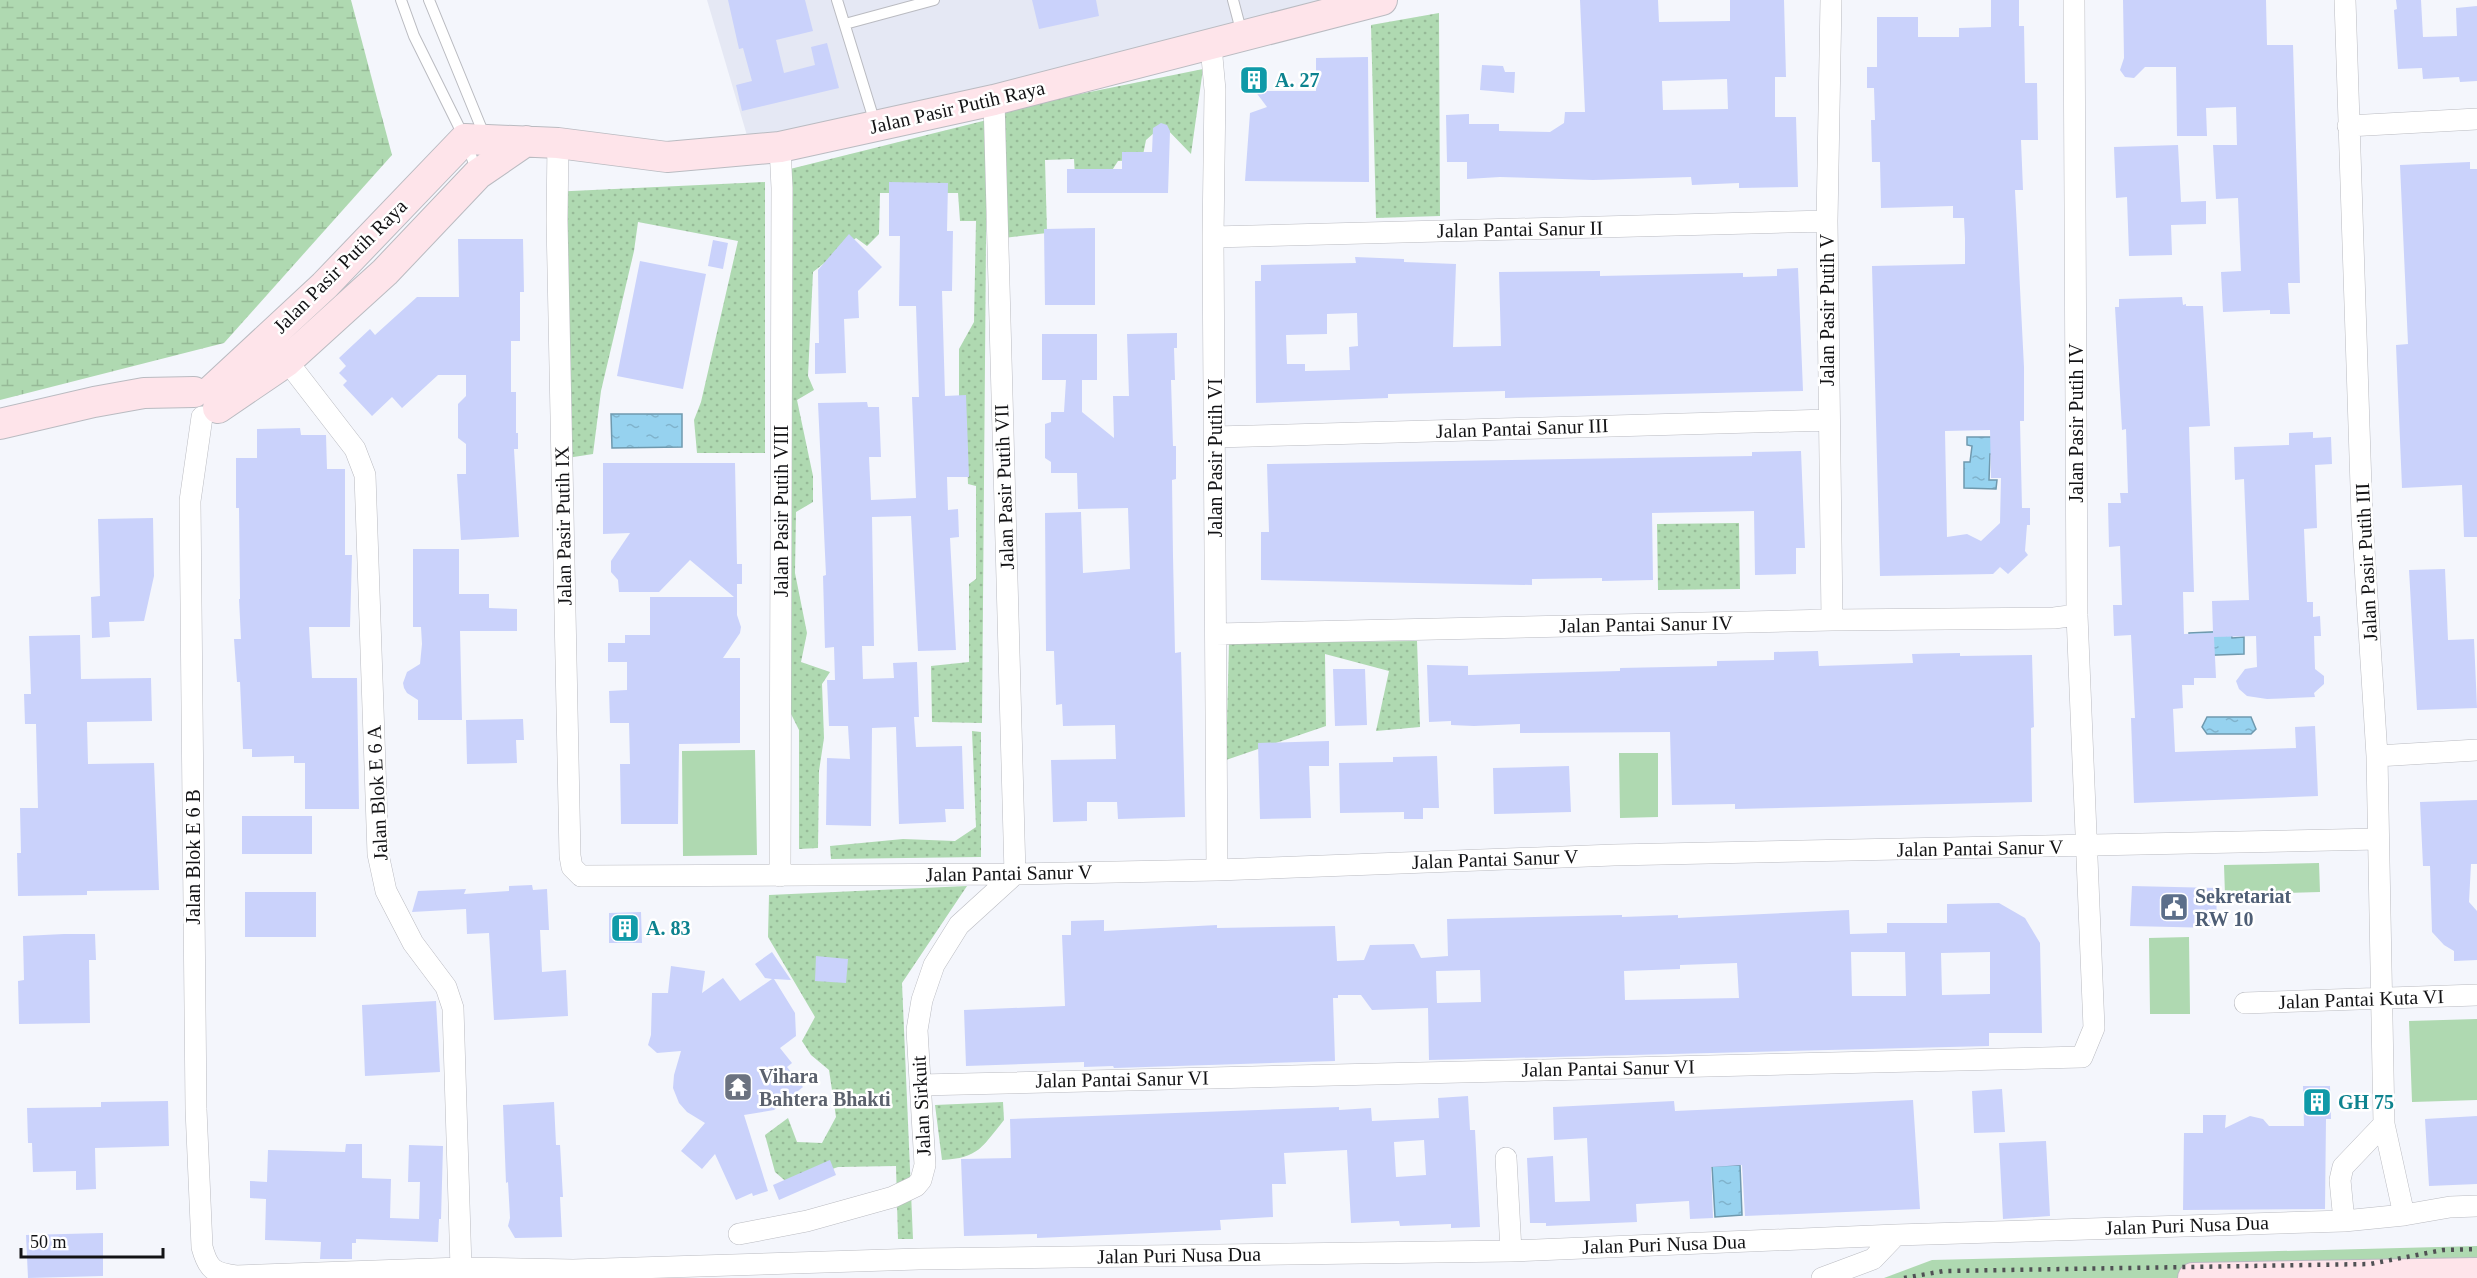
<svg xmlns="http://www.w3.org/2000/svg" width="2477" height="1278" viewBox="0 0 2477 1278" font-family="'Times New Roman',serif">
	<style>
		.built { fill: #e5e8f4 }
		.grass { fill: url(#grass-dots) }
		.wetland { fill: url(#wetland-marsh) }
		.green { fill: #afd9b1 }
		.water { fill: url(#water-ripples); stroke: #6f99ae; stroke-width: 1.5 }
		.building { fill: #cad2fb; fill-rule: evenodd }
		.lines { fill: none; stroke-linecap: round; stroke-linejoin: round }
		.lane-casing { stroke: #babbc1; stroke-width: 12 }
		.street-casing { stroke: #babbc1; stroke-width: 22 }
		.secondary-casing { stroke: #babbc1; stroke-width: 32 }
		.lane { stroke: #fff; stroke-width: 10 }
		.street { stroke: #fff; stroke-width: 21 }
		.secondary { stroke: #fee4ea; stroke-width: 30 }
		.rail { stroke: #505154; stroke-width: 4.5; stroke-dasharray: 3 6; stroke-linecap: butt }
		.labels { text-anchor: middle; dominant-baseline: central; stroke-width: 5; stroke-linejoin: round; paint-order: stroke }
		.culture-label { font-size: 20px; font-weight: bold; fill: #0d838f; stroke: #fff; text-anchor: start }
		.street-label { font-size: 20px; fill: #131315; stroke: #fff }
		.service-label { font-size: 20px; font-weight: bold; fill: #4e5e75; stroke: #fff; text-anchor: start }
		.worship-label { font-size: 20px; font-weight: bold; fill: #5b616d; stroke: #fff; text-anchor: start }
	</style>
	<defs>
		<pattern id="grass-dots" width="8" height="8" patternUnits="userSpaceOnUse" patternTransform="scale(1.5)"><rect width="8" height="8" fill="#afd9b1"/><path d="M2 2h.1M6 6h.1" fill="none" stroke="#96b997" stroke-width="1.8" stroke-linecap="round"/></pattern>
		<pattern id="wetland-marsh" width="20" height="14" patternUnits="userSpaceOnUse" patternTransform="scale(1.5)"><rect width="20" height="14" fill="#afd9b1"/><path d="M1 5h8M5 5V1M11 12h8M15 12V8" fill="none" stroke="#96b997"/></pattern>
		<pattern id="water-ripples" width="26" height="14" patternUnits="userSpaceOnUse" patternTransform="scale(1.5)"><rect width="26" height="14" fill="#96d2ef"/><path d="M2 4q2-2 4 0t4 0M15 11q2-2 4 0t4 0" fill="none" stroke="#80b3cc"/></pattern>
	</defs>
	<rect width="100%" height="100%" fill="#f4f6fc"/>
	<!-- built -->
	<path class="built" d="M707,0H1382L751,149Z"/>
	<!-- grass -->
	<path class="grass" d="M1439,13L1440,216L1376,218L1371,25Z
		M1203,69L1191,154L1163,125L1146,140L1142,160L1118,161L1109,175L1075,176L1074,159L1045,160L1047,233L1004,238L1001,110Z
		M987,120L982,723L932,722L931,666L969,662V584L976,579V486L968,484L965,410L959,396V349L974,322L976,221H960L958,193H880L879,234L867,246L856,238L813,272L808,376L814,390L797,400L813,476V502L796,512L795,573L807,633L801,662L830,672L822,684L824,738L819,771L818,848L799,849V730L790,712L786,170Z
		M765,182V453H697L694,420L701,402L738,241L638,222L634,251L601,391L593,454L567,458L550,192Z
		M1739,523L1740,589L1658,590L1657,524Z
		M1417,641L1420,727L1376,731L1389,671L1325,654L1326,726L1226,760L1229,643Z
		M972,731L981,732V857L831,859L830,846L903,839L955,841L976,827Z
		M967,886L902,983L913,1239H898L896,1166L838,1167L789,1184L775,1172L765,1135L788,1118L797,1142L822,1143L836,1117L829,1070L811,1055L802,1041L815,1017L768,937L769,895Z
		M1003,1102L1004,1120C982,1147 979,1158 942,1160L935,1105Z"/>
	<!-- wetland -->
	<path class="wetland" d="M0,0H351L392,155L224,343L0,400Z"/>
	<!-- green -->
	<path class="green" d="M755,750L757,855L683,856L682,751Z
		M1619,753H1658V817L1620,818Z
		M2319,863L2320,892L2225,895L2224,865Z
		M2189,937L2190,1014H2150L2149,938Z
		M2477,1019V1100L2412,1102L2409,1021Z
		M2477,1246V1278H1884L1932,1260Z"/>
	<!-- water -->
	<path class="water" d="M611,414H682V447L612,448Z
		M1967,437H1998L1997,454H1990L1989,480H1997L1996,489L1964,488V462H1970L1972,446L1967,445Z
		M2231,631L2232,638L2244,637V654L2190,656L2189,633Z
		M2207,717H2251L2256,729L2251,734H2207L2202,727Z
		M1740,1165L1742,1215L1715,1217L1712,1166Z"/>
	<!-- building -->
	<path class="building" d="M728,0H805L813,31L776,40L784,73L815,65L811,47L827,43L839,88L742,111L736,85L752,81L743,48L739,49Z
		M1032,0H1096L1099,16L1039,29Z
		M1580,0H1658L1659,22L1730,21V0H1784L1786,77H1775V117H1796L1798,187L1739,188V183L1692,185L1691,177L1593,180L1500,177L1467,179V162H1447L1446,115L1469,114V124H1499V131L1550,132L1564,123L1565,112H1585ZM1727,79L1728,109L1663,110L1662,81Z
		M1991,0H2019V26H2024L2025,83H2037L2038,140H2021L2023,190H2015L2024,367V421H2020L2022,508H2030V525H2027L2025,551L2028,555L2008,574L2000,567L1993,574L1880,576L1872,266L1965,264V238L1964,218H1953V206L1881,208L1880,162H1872L1871,120H1875L1874,88H1867V67H1877V17H1918V37H1959V28L1991,27ZM1990,430L1991,478H2001L2000,523L1981,541L1967,534L1947,537L1945,431Z
		M2123,0H2266L2267,45H2293L2300,283H2288L2290,314H2270V310L2223,312L2221,272L2241,271L2238,198L2216,199L2213,145H2237L2236,107L2206,108L2207,136H2177L2176,67H2145L2134,78L2125,77L2120,70L2124,58Z
		M2396,0H2421L2423,37L2457,36L2456,8L2477,6V81L2460,82L2459,77L2423,79L2422,68L2398,69L2394,10L2397,9Z
		M1368,57L1369,182L1245,181L1250,113L1267,107L1255,91H1316V58Z
		M1482,65L1503,66L1505,72H1515L1514,93L1480,90Z
		M1161,123L1167,125L1170,131L1168,193H1067V169H1122V152H1152L1153,128Z
		M2178,145L2181,202L2206,201V224L2171,225L2172,255L2129,256L2127,197L2116,198L2114,147Z
		M2470,162V169H2477V537H2464L2462,485L2402,488L2396,345L2408,344L2400,165Z
		M889,182L948,183L947,231H953L952,291H942L945,396L966,395L969,477H947L948,510L958,509L959,537L950,538L956,650L918,651L911,516L872,517L874,646H862L863,679L894,678L893,663L917,662L919,717H914L916,747L962,746L964,809H945L946,822L899,824L896,727L872,728L871,826L826,825L827,758L850,759L848,726H829L827,680H835L834,647L825,648L823,576L826,575L818,403L867,402L868,407H879L881,457H869L871,500L916,498L912,397H919L916,306H899L900,236H889Z
		M1095,228V305H1045L1044,229Z
		M849,234L882,267L858,291L859,318L844,319L846,373L815,374V343H819L818,270Z
		M458,239H523L524,292H520V341H511V392H516V433H518V449H514L519,537L461,540L457,474H466V444L458,438V404L466,396V375H438L402,408L392,397L372,416L343,385L347,381L339,373L346,366L339,358L370,329L375,335L417,297H459Z
		M713,240L728,243L723,269L708,266Z
		M1355,257L1404,259V262L1456,264L1453,347L1501,346L1499,272L1600,271V276L1743,273V277L1777,276V269L1798,268L1803,391L1505,398V391L1388,394V398L1256,403L1255,281H1261V265L1356,263ZM1357,313L1358,346L1349,347L1350,370L1305,371V364H1287L1286,335L1327,334V314Z
		M640,261L706,274L683,389L617,376Z
		M2182,297L2183,305L2186,304V306H2203L2210,426L2189,427L2194,592H2183L2184,634L2213,633L2212,601L2249,600L2244,479L2235,480L2234,447L2289,445V433L2313,432V438L2331,437L2332,464L2315,465L2317,528L2304,529L2307,602H2313V617L2320,616L2321,636H2314L2315,669L2324,676V684L2314,693L2315,697L2267,699L2247,696L2239,689L2236,681L2245,669L2257,667L2256,636L2214,637L2216,678H2194V685H2182L2183,708L2173,709L2175,752L2296,748L2295,727L2315,726L2318,796L2134,803L2131,718H2135L2131,635L2114,636L2113,605H2122L2120,546L2109,547L2108,503H2121L2120,493H2128L2126,429L2122,430L2115,307H2119V299Z
		M1177,333V348H1174L1175,380H1171L1173,446H1176V479L1172,480L1173,556L1175,653L1181,652L1185,817L1118,819L1117,802H1087V821L1053,822L1051,760L1116,759L1115,725L1063,726L1062,704L1056,705L1054,651H1046L1045,513L1081,512L1083,573L1130,569L1128,508L1078,509L1077,473H1051V462L1045,458V424L1051,422V412H1064L1066,380H1042V334H1097V380H1082V412L1114,438L1113,396H1129L1127,334Z
		M300,428L301,435H326L327,469H345V555H352L350,627H309L312,678H357L359,809H305V763H294V756L252,757V749H243L240,682H237L234,639H241L239,599H240L239,508H236V458H257V429Z
		M1801,451L1805,548H1796V574L1755,575L1754,511L1652,513L1653,580L1602,581V578L1532,579V585L1261,580V532H1269L1267,464L1752,456V452Z
		M603,463H735L737,564H742V584H737V615L741,627L740,633L723,658H740V743L679,744L678,824H621L620,764H630L629,723H610L609,691L627,690V662H608V643H625V635H650V597H734L690,560L659,592H619L618,580L611,572V561L630,533L603,534Z
		M153,518L154,576L144,621L109,622L110,637L92,638L91,597L100,596L98,519Z
		M413,549H459V594H489V608L517,609V631H460L462,720H418V700L407,693L404,688L403,683L407,672L420,664L422,644L421,627H413Z
		M2445,569L2448,640L2474,639L2477,708L2417,710L2409,570Z
		M80,635L81,679L151,678L152,721L87,722L88,764L154,763L159,890L87,891V895L18,896L17,853H21L20,808H38L36,724H25L24,694H31L29,636Z
		M1818,651L1819,666L1913,663L1912,654L1960,653V656L2032,655L2034,727L2031,728L2032,802L1735,809V804L1672,805L1670,732L1520,733V724L1474,726L1451,725V721L1429,722L1427,665L1468,666V675L1620,671V668L1717,666V661L1774,660V652Z
		M1333,669H1365L1367,725L1335,726Z
		M523,719L524,740H516L517,763L467,764L466,720Z
		M1329,741V766H1309L1311,818L1260,819L1258,743Z
		M1437,756L1439,808H1423V819H1404V812L1340,813L1339,763L1393,762V757Z
		M1569,766L1571,812L1494,814L1493,768Z
		M2477,800V864H2471L2469,902L2477,911V960L2454,961V951L2444,945L2432,932L2430,866H2423L2420,802Z
		M242,816H312V854H242Z
		M532,885L533,890L547,889L549,930H540L542,972L566,970L568,1016L494,1020L489,933L467,934L466,909L412,912L418,891L466,889L464,894L509,891V886Z
		M2132,886L2217,888L2216,928L2130,926Z
		M245,892H316V937H245Z
		M1999,903L2025,918L2040,943L2042,1033H1989V1046L1429,1060L1428,1008L1372,1010L1361,995H1338V998H1333L1335,1061L1114,1068L1113,1066L1084,1067V1062L966,1066L964,1010L1065,1006L1062,935H1071V921L1104,920V931L1217,925V928L1335,926L1337,961L1364,960L1370,945L1414,944L1421,958L1448,956L1447,919L1622,915V917L1678,915V918L1849,910L1850,934L1887,933V923H1947V904ZM1851,952H1905L1906,996H1852ZM1990,952V994L1942,995L1941,953ZM1737,963L1739,998L1625,1000L1624,971L1680,969V965ZM1480,970L1481,1002L1437,1003L1436,971Z
		M641,912L642,943H609V913Z
		M64,934H95L96,960H89L90,1023L19,1024L18,981L24,980L23,936Z
		M772,952L791,980L774,979L795,1013L796,1036L780,1048L792,1063L787,1067L803,1087L774,1110L744,1115L768,1191L753,1196L752,1193L736,1200L715,1154L702,1169L681,1151L705,1123L687,1112L679,1103L673,1088L674,1075L681,1051L657,1053L648,1045L651,1035L652,993H668L671,966L705,971L702,993L723,978L740,1001L772,979L765,978L755,964Z
		M816,956L848,959L846,983L815,981Z
		M436,1001L440,1072L365,1076L362,1005Z
		M2303,1086H2330L2331,1119H2326L2325,1209L2183,1210L2184,1133H2203V1115H2226L2225,1128L2250,1116L2263,1119L2269,1126H2304Z
		M2002,1089L2005,1132L1974,1133L1972,1091Z
		M1468,1096L1470,1130H1475L1480,1227L1451,1228V1224L1400,1226L1399,1221L1351,1223L1347,1150L1284,1153L1286,1184H1272L1273,1217L1220,1220L1221,1230L1037,1238V1234L964,1236L961,1159L1011,1158L1010,1119L1339,1107V1110L1371,1108L1372,1121L1439,1118L1438,1098ZM1424,1140L1426,1175L1396,1177L1394,1142Z
		M1913,1100L1920,1209L1745,1216L1742,1165L1711,1167L1713,1218L1690,1219L1689,1201L1636,1204L1637,1222L1546,1226V1223H1530L1527,1158L1553,1156L1555,1202L1590,1201L1587,1138L1554,1140L1553,1107L1674,1101L1675,1111Z
		M168,1101L169,1146L95,1148L96,1189L76,1190V1171L33,1172L32,1143H28L27,1108L101,1107V1102Z
		M554,1102L556,1145H560L563,1197H560L562,1237L515,1238L508,1226L510,1218L508,1182L506,1183L503,1105Z
		M2477,1116V1184L2429,1186L2425,1119Z
		M2046,1141L2050,1216L2003,1219L1999,1143Z
		M346,1144H362V1178L391,1179L390,1218L419,1219L420,1182H408L409,1145L443,1146L441,1219H439L438,1242L356,1239V1243H352V1259H320L321,1242L265,1240L266,1199L250,1198V1181L267,1182L268,1150L345,1152Z
		M830,1160L836,1175L779,1200L773,1185Z
		M103,1233V1276L28,1278L26,1235Z"/>
	<g class="lines">
		<!-- lane casing -->
		<g class="lane-casing">
			<path id="lane" d="M401,0L414,36L465,139L477,172
				M429,0L485,137
				M837,0L875,123
				M1233,0L1242,34
				M845,24L934,0"/>
		</g>
		<!-- street casing -->
		<g class="street-casing">
			<path id="street" d="M1831,0L1827,221L1832,620
				M2345,0L2362,517L2377,756L2384,1124L2404,1215
				M1211,46L1215,90L1213,237L1217,870
				M2348,126L2477,119
				M558,143L557,220L570,856L572,867L581,876L1015,874L1217,870L1614,855L2378,839
				M1213,237L1827,221
				M287,361L355,449L365,475L378,854L386,891L413,943L446,987L453,1008L461,1268L471,1277
				M202,417L190,501L196,1109L202,1247C208,1269 213,1273 236,1276L461,1268L573,1270L919,1259L1511,1251L1896,1235L2344,1221L2404,1215L2450,1207L2477,1206
				M1215,437L1828,420
				M1216,634L1832,620L2054,618L2077,615
				M2377,756L2477,750
				M780,876L782,188L780,147
				M2245,1003L2477,995
				M920,1085L2082,1057L2094,1028L2077,615L2074,0
				M1506,1158L1511,1251
				M2344,1221L2340,1180L2343,1167L2384,1124
				M739,1234L807,1221L893,1197L916,1186L921,1180L925,1165L917,1030L922,1000L934,965L959,925L1015,874L994,100
				M1822,1278L1873,1259L1896,1235"/>
		</g>
		<!-- secondary casing -->
		<g class="secondary-casing">
			<path id="secondary" d="M212,390L324,286L465,139L558,143L667,157L780,147L994,100L1382,0
				M218,408L287,361L385,272L478,174L526,141
				M0,424L94,402L144,393L194,392
				M2193,1278L2477,1273"/>
		</g>
		<!-- lane -->
		<use href="#lane" class="lane"/>
		<!-- street -->
		<use href="#street" class="street"/>
		<!-- secondary -->
		<use href="#secondary" class="secondary"/>
		<!-- rail -->
		<path class="rail" d="M1904,1278L1944,1271L2370,1264L2443,1250L2477,1249"/>
	</g>
	<!-- icons -->
	<defs>
		<g id="building-square" transform="scale(1.5)"><rect x="-9" y="-9" width="18" height="18" rx="4" fill="#0f9aa8" stroke="#fff"/><path d="M-4-6H4V6H1V3H-1V6H-4ZM-2.5-4.3h1.7v1.8h-1.7ZM.8-4.3h1.7v1.8H.8ZM-2.5-1h1.7V.8h-1.7ZM.8-1h1.7V.8H.8Z" fill="#fff"/></g>
		<g id="civic-square" transform="scale(1.5)"><rect x="-9" y="-9" width="18" height="18" rx="4" fill="#5c6f8a" stroke="#fff"/><path d="M-.6-6.5H3V-4.5H.6V-3L4-1V1h2V6H-6V1h2V-1L-.6-3ZM-1.2 2.5V6h2.4V2.5Z" fill="#fff"/></g>
		<g id="temple-square" transform="scale(1.5)"><rect x="-9" y="-9" width="18" height="18" rx="4" fill="#6b7280" stroke="#fff"/><path d="M0-6L5-2H3V0L6.5 2.5H4V6H1.5V3h-3V6H-4V2.5H-6.5L-3 0V-2H-5Z" fill="#fff"/></g>
	</defs>
	<g fill-rule="evenodd">
		<use href="#building-square" x="1254" y="80"/>
		<use href="#civic-square" x="2174" y="907"/>
		<use href="#building-square" x="625" y="928"/>
		<use href="#temple-square" x="738" y="1087"/>
		<use href="#building-square" x="2317" y="1102"/>
	</g>
	<g class="labels">
		<!-- culture labels -->
		<g class="culture-label">
			<text x="1275" y="80">A. 27</text>
			<text x="646" y="928">A. 83</text>
			<text x="2338" y="1102">GH 75</text>
		</g>
		<!-- street labels -->
		<g class="street-label">
			<text transform="translate(957 107) rotate(-13)">Jalan Pasir Putih Raya</text>
			<text transform="translate(1520 229) rotate(-1)">Jalan Pantai Sanur II</text>
			<text transform="translate(340 266) rotate(-45)">Jalan Pasir Putih Raya</text>
			<text transform="translate(1827 310) rotate(-90)">Jalan Pasir Putih V</text>
			<text transform="translate(2076 423) rotate(-90)">Jalan Pasir Putih IV</text>
			<text transform="translate(1522 428) rotate(-2)">Jalan Pantai Sanur III</text>
			<text transform="translate(1215 458) rotate(-90)">Jalan Pasir Putih VI</text>
			<text transform="translate(1004 487) rotate(-92)">Jalan Pasir Putih VII</text>
			<text transform="translate(781 511) rotate(-90)">Jalan Pasir Putih VIII</text>
			<text transform="translate(563 526) rotate(-91)">Jalan Pasir Putih IX</text>
			<text transform="translate(2366 562) rotate(-93)">Jalan Pasir Putih III</text>
			<text transform="translate(1646 624) rotate(-1)">Jalan Pantai Sanur IV</text>
			<text transform="translate(377 793) rotate(-93)">Jalan Blok E 6 A</text>
			<text transform="translate(1980 848) rotate(-1)">Jalan Pantai Sanur V</text>
			<text transform="translate(193 857) rotate(-90)">Jalan Blok E 6 B</text>
			<text transform="translate(1495 859) rotate(-2)">Jalan Pantai Sanur V</text>
			<text transform="translate(1009 873) rotate(-1)">Jalan Pantai Sanur V</text>
			<text transform="translate(2361 999) rotate(-2)">Jalan Pantai Kuta VI</text>
			<text transform="translate(1608 1068) rotate(-1)">Jalan Pantai Sanur VI</text>
			<text transform="translate(1122 1079) rotate(-1)">Jalan Pantai Sanur VI</text>
			<text transform="translate(921 1106) rotate(-93)">Jalan Sirkuit</text>
			<text transform="translate(2187 1225) rotate(-2)">Jalan Puri Nusa Dua</text>
			<text transform="translate(1664 1244) rotate(-2)">Jalan Puri Nusa Dua</text>
			<text transform="translate(1179 1255) rotate(-1)">Jalan Puri Nusa Dua</text>
		</g>
		<!-- service labels -->
		<g class="service-label">
			<text x="2195" y="896">Sekretariat<tspan x="2195" dy="23">RW 10</tspan></text>
		</g>
		<!-- worship labels -->
		<g class="worship-label">
			<text x="759" y="1076">Vihara<tspan x="759" dy="23">Bahtera Bhakti</tspan></text>
		</g>
	</g>
	<!-- scale -->
	<path d="M21 1248v9h142v-9" fill="none" stroke="#131315" stroke-width="3"/>
	<text x="30" y="1248" font-size="18" fill="#131315" stroke="#ffffff" stroke-width="4.5" paint-order="stroke">50 m</text>
</svg>
